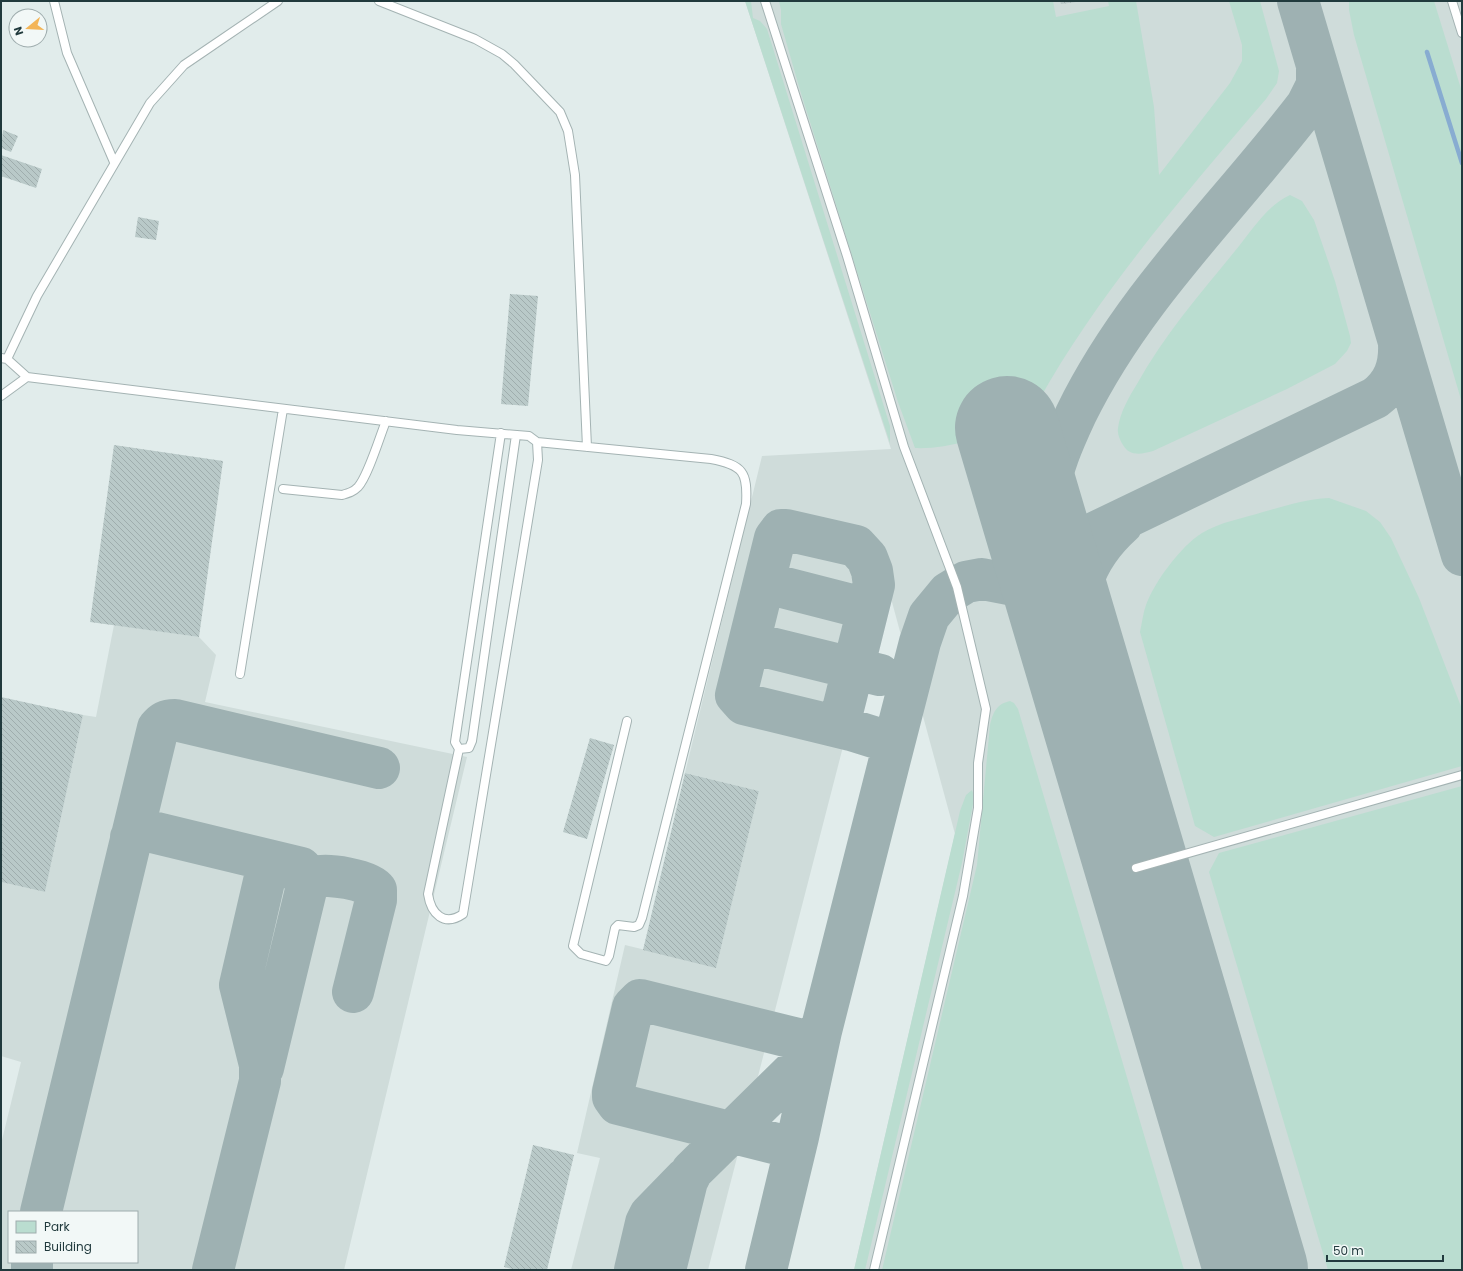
<svg xmlns="http://www.w3.org/2000/svg" width="1463" height="1271" viewBox="0 0 1463 1271" font-family="Poppins,sans-serif">
	<style>
		.built { fill: #cfdcda; fill-rule: evenodd }
		.green { fill: #baddd0 }
		.lines { fill: none; stroke-linecap: round; stroke-linejoin: round }
		.stream { stroke: #88acd1; stroke-width: 4.5 }
		.taxiway { stroke: #9eb1b2; stroke-width: 42 }
		.runway { stroke: #9eb1b2; stroke-width: 104 }
		.building { fill: url(#building-back-hatch) }
		.lane-casing { stroke: #a4b3b3; stroke-width: 10 }
		.lane { stroke: #fff; stroke-width: 8 }
	</style>
	<defs>
		<pattern id="building-back-hatch" width="6" height="6" patternUnits="userSpaceOnUse"><rect width="6" height="6" fill="#b9c9c8"/><path d="M-1 5l2 2M0 0l6 6M5-1l2 2" fill="none" stroke="#9fadad"/></pattern>
	</defs>
	<rect width="100%" height="100%" fill="#e1eceb"/>
	<!-- built -->
	<path class="built" d="M745,1H1462V1270H854L955,834L886,580L708,1270H571L600,1158L577,1153L625,945L716,967L759,791L685,773L762,456L891,449Z
		M114,625L199,637L216,655L205,702L467,757L344,1270H1V1144L21,1062L1,1056V882L45,892L83,715L96,717ZM9,1212H137V1262H9Z"/>
	<!-- green -->
	<path class="green" d="M745,1H751L753,18L760,21L767,29L890,426V443Z
		M779,1H1053L1056,17L1109,6L1108,1H1136L1154,107L1159,175L1230,83L1242,61V45L1229,1H1260L1279,71L1277,83L1266,99C1185,194 1101,290 1039,400L1043,416C1006,429 954,450 915,448L898,402L800,90L781,24V10Z
		M1349,1H1434L1462,92V403L1354,35L1349,10Z
		M1290,195L1302,201L1314,220L1335,281L1350,336L1351,343L1347,351L1335,364L1287,389L1153,451C1142,454 1130,457 1123,445C1120,440 1117,434 1118,428C1120,412 1129,397 1137,384C1164,335 1200,294 1235,251C1250,233 1267,205 1290,195Z
		M1329,498L1366,511L1380,522L1391,538L1419,598L1462,709V766L1214,837L1195,826L1140,632C1142,623 1143,613 1146,605C1155,581 1181,546 1202,533C1220,522 1244,518 1263,512C1285,506 1306,499 1329,498Z
		M1010,701L1014,703L1018,709L1184,1270H882L977,865L990,725C993,713 996,704 1010,701Z
		M1462,786V1270H1328L1209,872L1219,853Z
		M972,790L974,796L973,804L962,863L865,1270H854L960,811L966,795Z"/>
	<g class="lines">
		<!-- stream -->
		<path class="stream" d="M1427,52L1462,163"/>
		<!-- taxiway -->
		<path class="taxiway" d="M1298,1L1462,555
			M1024,563L1090,535L1375,398C1394,384 1400,366 1399,344
			M1051,575C1048,550 1044,525 1047,500C1051,469 1063,442 1076,414C1133,297 1229,207 1307,105L1317,85V65
			M761,595L767,587L778,586L852,605L857,606L864,612L865,621
			M752,632V638L758,645L880,675
			M1076,655C1070,603 1082,560 1122,524
			M851,730C844,725 842,722 842,713L874,585L872,571L867,558L856,546L786,530H781L775,538L736,695L744,704L851,730L883,740L887,743L892,751
			M131,837L135,832L144,830L301,868
			M263,1068L307,886C309,882 311,879 315,877C327,873 369,880 376,890V900L353,992
			M792,1161V1155L785,1146L618,1104L613,1097V1092L633,1007L640,1000L806,1041L821,1031
			M41,1212L158,728C163,722 166,720 175,720L379,768
			M32,1262V1270
			M213,1270L260,1081V1065L240,985L265,877C271,867 282,867 292,866L301,874L307,886
			M635,1270L646,1223L650,1215L686,1178
			M665,1270L687,1181L692,1171L807,1058L816,1044
			M766,1270L798,1137L821,1031L892,751L920,642L929,616L948,593L966,582L982,579L1013,585L1031,593L1048,607L1060,623L1075,657"/>
		<!-- runway -->
		<path class="runway" d="M1007,428L1256,1270"/>
	</g>
	<!-- building -->
	<path class="building" d="M1060,1H1076V2L1061,4Z
		M3,130L18,136L11,152L1,148Z
		M1,155L42,169L36,188L1,176Z
		M138,217L159,221L156,240L135,237Z
		M510,294L538,296L528,406L501,404Z
		M114,445L223,461L199,637L90,622Z
		M1,697L83,715L45,892L1,882Z
		M590,738L614,745L587,839L563,832Z
		M685,773L759,791L716,968L643,950Z
		M533,1145L574,1155L547,1270H516L504,1267Z"/>
	<g class="lines">
		<!-- lane casing -->
		<g class="lane-casing">
			<path id="lane" d="M54,1L67,53L114,162
				M379,1L475,39L502,54L514,64L560,112L568,131L575,175L587,447
				M765,1L847,256L904,447L957,587L986,709L978,763V808L963,896L874,1270
				M1452,1L1462,33
				M1,358L7,359L27,377L457,430L529,436L537,442L538,460L463,914C444,927 431,914 428,894L459,749
				M7,359L37,296L150,103L184,65L278,1
				M1,396L27,377
				M501,433L455,742L459,749L469,748L472,741L516,435
				M537,442L711,459C743,465 748,472 746,504L642,918L639,925L634,927L618,925L615,928L609,956L606,961L581,954L573,946L627,721
				M283,489L342,495C349,493 353,492 358,487C368,476 380,436 386,421
				M240,674L283,409
				M1136,868L1462,775"/>
		</g>
		<!-- lane -->
		<use href="#lane" class="lane"/>
	</g>
	<!-- border -->
	<rect width="1463" height="1271" fill="none" stroke="#213a3d" stroke-width="4"/>
	<!-- legend -->
	<rect x="8" y="1211" width="130" height="52" fill="#f2f8f7" stroke="#9eacad"/>
	<rect x="16" y="1221" width="20" height="12" fill="#baddd0" stroke="#9eacad"/>
	<text x="44" y="1231" font-size="12" fill="#213a3d">Park</text>
	<rect x="16" y="1241" width="20" height="12" fill="url(#building-back-hatch)" stroke="#9eacad"/>
	<text x="44" y="1251" font-size="12" fill="#213a3d">Building</text>
	<!-- north arrow -->
	<g transform="translate(28 28) rotate(252)"><circle r="19" fill="#f2f8f7" stroke="#9eacad"/>
	<path d="M0-3L7 15L0 10L-7 15Z" fill="#f3b558"/>
	<text y="-6" font-size="11" font-weight="bold" text-anchor="middle" fill="#213a3d">N</text>
	</g>
	<!-- scale -->
	<path d="M1327 1255v6h116v-6" fill="none" stroke="#213a3d" stroke-width="2"/>
	<text x="1333" y="1255" font-size="12" fill="#213a3d" stroke="#f2f8f7" stroke-width="3" paint-order="stroke">50 m</text>
</svg>
